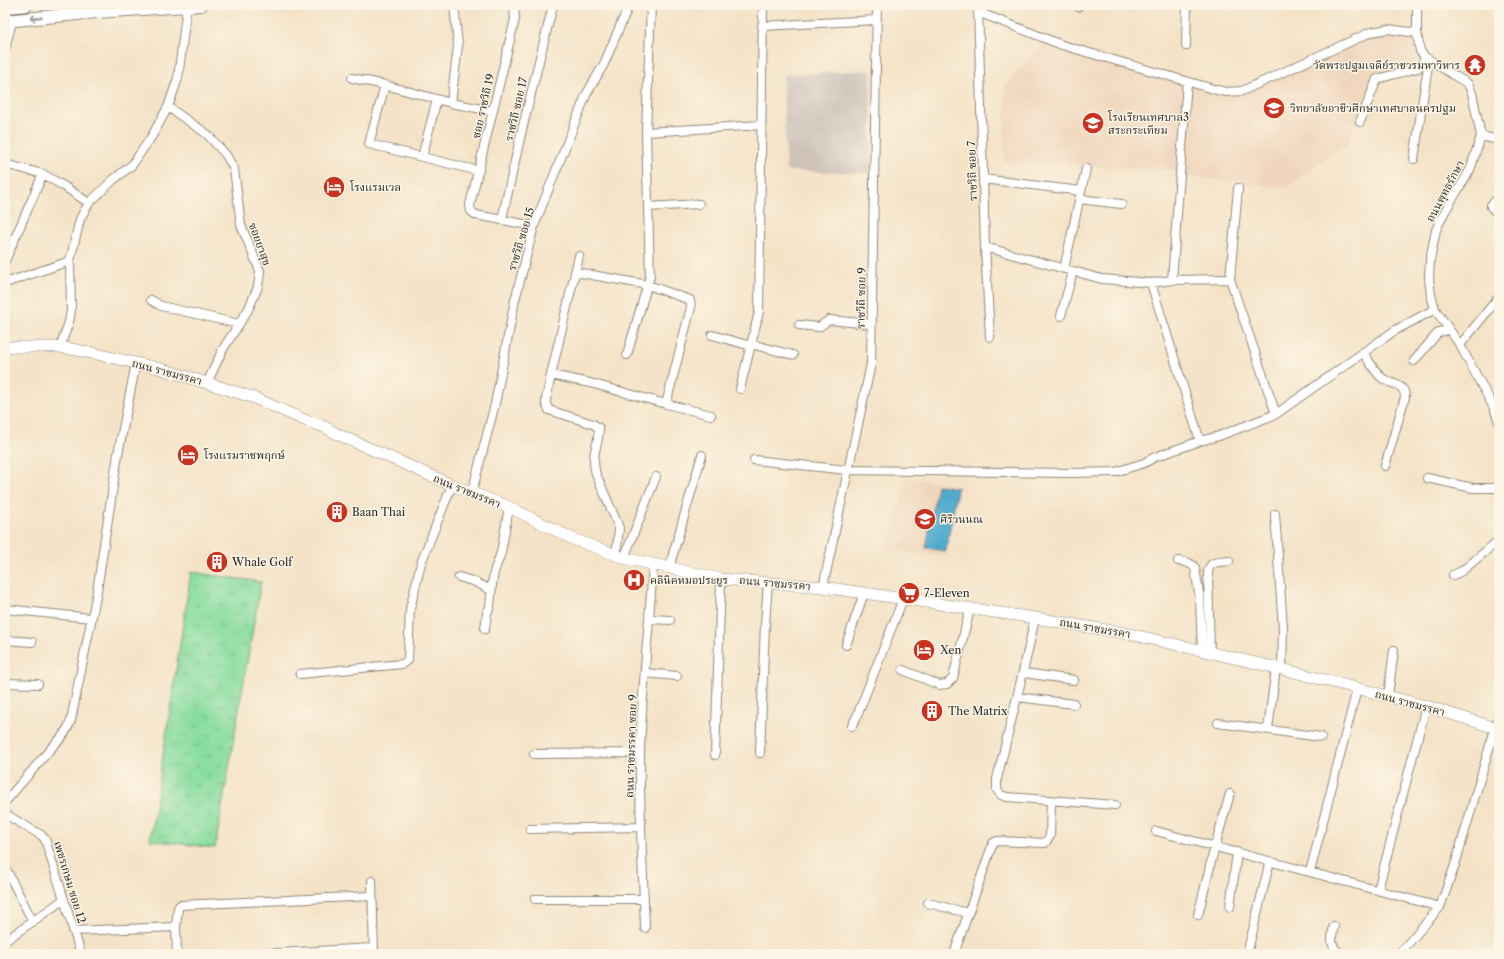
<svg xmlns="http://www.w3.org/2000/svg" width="1504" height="959" viewBox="0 0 1504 959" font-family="'Libre Caslon Text','Noto Serif Thai',serif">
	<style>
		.built { fill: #f0d6bc }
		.industrial { fill: #cec2b9 }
		.grass { fill: url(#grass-tufts); stroke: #5a8466 }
		.water { fill: #50abce; stroke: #3e6b7c }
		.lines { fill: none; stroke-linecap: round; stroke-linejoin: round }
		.minor-casing { stroke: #908779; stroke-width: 10 }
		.tertiary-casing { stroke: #908779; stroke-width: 12 }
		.secondary-casing { stroke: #908779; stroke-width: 14 }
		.minor { stroke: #fff; stroke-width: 8 }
		.tertiary { stroke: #fff; stroke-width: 11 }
		.secondary { stroke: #fff; stroke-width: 12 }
		.oneway { stroke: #a0a0a0 }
		.labels { text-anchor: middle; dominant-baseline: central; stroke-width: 3; stroke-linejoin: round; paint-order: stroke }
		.poi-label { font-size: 11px; fill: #2b2b2b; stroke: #fcf5e5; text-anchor: start }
		.street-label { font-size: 11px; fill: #2b2b2b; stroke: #fcf5e5 }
	</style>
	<defs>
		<pattern id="grass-tufts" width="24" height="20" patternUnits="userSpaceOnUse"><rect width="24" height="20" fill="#89dda0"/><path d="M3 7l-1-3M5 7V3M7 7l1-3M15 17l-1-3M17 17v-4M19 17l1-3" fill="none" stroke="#76be8a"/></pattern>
	</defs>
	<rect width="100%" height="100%" fill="#fcf5e5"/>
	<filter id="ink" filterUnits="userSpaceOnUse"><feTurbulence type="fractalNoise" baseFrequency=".025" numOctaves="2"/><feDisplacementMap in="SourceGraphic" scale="8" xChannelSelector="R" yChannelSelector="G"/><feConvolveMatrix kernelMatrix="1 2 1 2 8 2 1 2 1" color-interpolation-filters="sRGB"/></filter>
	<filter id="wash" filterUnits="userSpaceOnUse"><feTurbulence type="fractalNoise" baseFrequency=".012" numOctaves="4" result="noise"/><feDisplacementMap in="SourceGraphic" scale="16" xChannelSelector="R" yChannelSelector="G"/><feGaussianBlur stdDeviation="0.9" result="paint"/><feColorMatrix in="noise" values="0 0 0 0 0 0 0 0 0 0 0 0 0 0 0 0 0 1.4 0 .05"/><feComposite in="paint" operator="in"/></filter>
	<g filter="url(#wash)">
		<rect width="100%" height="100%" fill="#f4e3c7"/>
		<!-- built -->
		<path class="built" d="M1371,32L1417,33L1422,57L1416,65L1377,79L1347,144L1302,175L1286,188L1180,175L1177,171L1004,161L1005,84L1047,42L1234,92Z
			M906,477L960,486L946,555L888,551Z"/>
		<!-- industrial -->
		<path class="industrial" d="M871,70V173L786,171L783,75Z"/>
		<!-- grass -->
		<path class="grass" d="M191,572L261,582L215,848L150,840Z"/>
		<!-- water -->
		<path class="water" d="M937,485L957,488L946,551L926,548Z"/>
	</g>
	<g filter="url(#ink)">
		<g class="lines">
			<!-- minor casing -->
			<g class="minor-casing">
				<path id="minor" d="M514,5L515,19L470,205L471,211L476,215L534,226
					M978,5L985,247L990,337
					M1078,5V7
					M1417,5V33L1420,51L1425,57L1468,84L1472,93L1481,136L1470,170L1444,213L1436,230L1430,260L1429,278L1431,295L1435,309L1460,345L1494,408L1499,422
					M1132,6V5
					M978,12L1062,45L1217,90L1226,92L1242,91L1371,32L1388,29L1417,33
					M762,26L877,20
					M1186,46L1187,5
					M5,49L12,21
					M352,78L385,85
					M451,103L458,46L454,5
					M168,107L207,134L226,155L234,169L241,225L260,271L258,287L248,310L223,349L207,383
					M1360,122L1377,79L1418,68L1422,64L1425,57
					M646,132L761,125
					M1481,136L1499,140
					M422,157L437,99
					M1414,159L1429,59
					M5,164L43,174L65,187L89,203
					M479,171L369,144L385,85L451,103L492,111
					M983,179L1081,191
					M1238,188L1230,279L1276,414
					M1499,197L1491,205V207L1499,215
					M1079,199L1122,204
					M648,207L699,204
					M502,219L521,134L553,5
					M985,247L1102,279L1151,283L1172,280L1230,279
					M579,256L551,375L590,383L666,404L711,415
					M5,261L43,174
					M1064,269L1086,169
					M575,272L648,285L690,300L691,307L666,404
					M1172,280L1187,82
					M5,283L70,261
					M1151,283L1200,441
					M151,300L161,306L239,324
					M1061,316L1073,271
					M799,325L819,327L829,320L871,324
					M712,335L751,346
					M751,344L793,355
					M1460,345L1499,297
					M60,347L69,322L71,311L70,261L80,219L89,203L113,180L132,165L152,136L168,107L178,78L187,6
					M1363,352C1369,360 1374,371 1382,378C1391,385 1405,383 1405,397L1385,466
					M627,355L650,276L646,132L651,5
					M1414,361L1436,335L1439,332L1449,330
					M551,375L546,400V404L549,410L593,424L599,428C599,446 590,453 596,474L618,525L619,529L616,556
					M740,389L759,312L763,5
					M754,460L847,470L1071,473L1115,472L1144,463L1155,457L1200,441L1219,436L1276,414L1394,331L1435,309
					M1427,478L1473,488H1499
					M472,492L495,404L515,300L534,226L586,95L604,64L629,5
					M1275,514L1283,628L1282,669
					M624,558L656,477
					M1178,561C1185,562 1191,562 1195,568L1200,599L1202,651
					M669,568L702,455
					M1453,575L1462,571L1499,540
					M459,577L475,582L491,590
					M823,587L871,364L877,5
					M5,609L91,618
					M1035,618C1024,672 1010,725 997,779V790L1001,795L1007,797L1115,805
					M650,619L670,620
					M485,629L487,613L490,607L492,585L494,572L501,553L509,507
					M5,640L32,642
					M846,645L864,593
					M1210,653L1208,572C1210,560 1218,563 1229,561
					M903,670L939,685L947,684L953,678L970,609
					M645,673L677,676
					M1024,673L1074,680
					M300,674L402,664L408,660L410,609L421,563L452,485
					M5,683L38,684
					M1388,696L1394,650
					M1017,697L1074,704
					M1218,723L1321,737
					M852,726L857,716L903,599
					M1268,729L1276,668
					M760,753L765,624L768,583
					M534,754L640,753
					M715,755L721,579
					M5,802L54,745C63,737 67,731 71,720L96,597L118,454L136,363
					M5,814L41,835L45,839L81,954
					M530,829L641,827
					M1156,831L1440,907
					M5,867L33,922
					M1310,872L1357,689
					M372,881L374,954
					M1378,890L1426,706
					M535,899H644
					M928,903L968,913
					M1230,907L1237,852
					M1198,915L1215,846L1230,794
					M1334,926C1331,938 1330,947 1341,954
					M645,928C643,869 639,811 640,752C642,690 649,627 653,565
					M73,931L176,927
					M5,941L63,900
					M177,954L176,927L178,908L180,905L372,896
					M259,954L374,948
					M954,954L993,843L997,841L1045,843L1050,836L1051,801
					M1247,954L1270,861
					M1399,954L1440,907L1455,865L1495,728L1499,717"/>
			</g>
			<!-- tertiary casing -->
			<g class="tertiary-casing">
				<path id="tertiary" d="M5,347H60L92,353L162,369L252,397L307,421L325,427L337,434L452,485L509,507L571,538L624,558L721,579L823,587L1035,618L1130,634L1282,669L1426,706L1499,729"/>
			</g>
			<!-- secondary casing -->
			<g class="secondary-casing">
				<path id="secondary" d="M5,7L26,5
					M5,21L97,12L201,5"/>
			</g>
			<!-- minor -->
			<use href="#minor" class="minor"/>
			<!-- tertiary -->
			<use href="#tertiary" class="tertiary"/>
			<!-- secondary -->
			<use href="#secondary" class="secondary"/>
		</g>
		<!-- one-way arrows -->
		<defs><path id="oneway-shaft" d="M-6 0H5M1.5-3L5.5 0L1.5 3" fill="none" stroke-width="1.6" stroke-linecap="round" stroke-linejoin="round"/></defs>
		<use class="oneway" href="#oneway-shaft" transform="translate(36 18) rotate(174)"/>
	</g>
	<!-- icons -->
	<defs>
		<g id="temple-disc" transform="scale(1.15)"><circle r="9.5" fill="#c8321e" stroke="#fcf5e5"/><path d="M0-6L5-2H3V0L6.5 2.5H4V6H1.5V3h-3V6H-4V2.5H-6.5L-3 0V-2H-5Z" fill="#fff"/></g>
		<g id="university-disc" transform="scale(1.15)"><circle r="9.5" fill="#c8321e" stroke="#fcf5e5"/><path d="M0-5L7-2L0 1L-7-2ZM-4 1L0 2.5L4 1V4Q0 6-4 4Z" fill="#fff"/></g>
		<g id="school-disc" transform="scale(1.15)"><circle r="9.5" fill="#c8321e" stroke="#fcf5e5"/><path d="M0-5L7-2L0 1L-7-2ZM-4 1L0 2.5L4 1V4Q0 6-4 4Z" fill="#fff"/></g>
		<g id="hotel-disc" transform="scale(1.15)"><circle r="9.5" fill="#c8321e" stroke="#fcf5e5"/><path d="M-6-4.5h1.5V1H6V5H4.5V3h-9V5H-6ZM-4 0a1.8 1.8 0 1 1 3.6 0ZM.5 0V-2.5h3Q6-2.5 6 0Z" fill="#fff"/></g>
		<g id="building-disc" transform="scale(1.15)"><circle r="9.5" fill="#c8321e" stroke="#fcf5e5"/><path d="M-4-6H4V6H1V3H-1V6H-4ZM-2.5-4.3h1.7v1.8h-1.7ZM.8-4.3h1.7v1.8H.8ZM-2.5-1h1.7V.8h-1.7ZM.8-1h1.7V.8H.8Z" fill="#fff"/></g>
		<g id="hospital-disc" transform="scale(1.15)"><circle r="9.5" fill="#c8321e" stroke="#fcf5e5"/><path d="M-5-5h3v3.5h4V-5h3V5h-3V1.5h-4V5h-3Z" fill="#fff"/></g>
		<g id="supermarket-disc" transform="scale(1.15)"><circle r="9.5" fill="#c8321e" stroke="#fcf5e5"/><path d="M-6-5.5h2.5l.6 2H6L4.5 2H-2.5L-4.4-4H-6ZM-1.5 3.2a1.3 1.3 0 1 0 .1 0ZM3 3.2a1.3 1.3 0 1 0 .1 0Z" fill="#fff"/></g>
	</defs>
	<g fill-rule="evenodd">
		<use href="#temple-disc" x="1475" y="65"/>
		<use href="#university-disc" x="1274" y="108"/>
		<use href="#school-disc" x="1093" y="123"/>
		<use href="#hotel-disc" x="334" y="187"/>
		<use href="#hotel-disc" x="188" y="455"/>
		<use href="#building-disc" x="337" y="512"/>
		<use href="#school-disc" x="925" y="519"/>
		<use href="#building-disc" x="217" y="562"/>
		<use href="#hospital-disc" x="634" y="580"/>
		<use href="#supermarket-disc" x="909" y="593"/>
		<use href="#hotel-disc" x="924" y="650"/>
		<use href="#building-disc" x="932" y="711"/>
	</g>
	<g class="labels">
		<!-- poi labels -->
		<g class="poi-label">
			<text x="1460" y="65" text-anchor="end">วัดพระปฐมเจดีย์ราชวรมหาวิหาร</text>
			<text x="1290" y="108">วิทยาลัยอาชีวศึกษาเทศบาลนครปฐม</text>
			<text x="1108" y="117">โรงเรียนเทศบาล3<tspan x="1108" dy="13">สระกระเทียม</tspan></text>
			<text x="350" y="187">โรงแรมเวล</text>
			<text x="204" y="455">โรงแรมราชพฤกษ์</text>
			<text x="352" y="512">Baan Thai</text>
			<text x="940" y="519">ศิริวนนณ</text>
			<text x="232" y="562">Whale Golf</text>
			<text x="650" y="580">คลินิคหมอประยูร</text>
			<text x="924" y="593">7-Eleven</text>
			<text x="940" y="650">Xen</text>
			<text x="948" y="711">The Matrix</text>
		</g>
		<!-- street labels -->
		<g class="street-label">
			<text transform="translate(483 106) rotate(-77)">ซอย ราชวิถี 19</text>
			<text transform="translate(516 109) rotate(-77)">ราชวิถี ซอย 17</text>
			<text transform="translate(972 171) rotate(-92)">ราขวิถี ซอย 7</text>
			<text transform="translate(1445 191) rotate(-62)">ถนนพุทธรักษา</text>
			<text transform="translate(521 239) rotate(-73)">ราชวิถี ซอย 15</text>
			<text transform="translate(260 244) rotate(70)">ซอยยาสุข</text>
			<text transform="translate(861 298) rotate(-89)">ราชวิถี ซอย 9</text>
			<text transform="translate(167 372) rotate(15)">ถนน ราชมรรคา</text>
			<text transform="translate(467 491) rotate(22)">ถนน ราชมรรคา</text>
			<text transform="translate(775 583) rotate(5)">ถนน ราชมรรคา</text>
			<text transform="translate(1095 628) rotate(10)">ถนน ราชมรรคา</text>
			<text transform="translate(1410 703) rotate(15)">ถนน ราชมรรคา</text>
			<text transform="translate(631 746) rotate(-88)">ถนน ราชมรรคา ซอย 9</text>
			<text transform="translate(70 882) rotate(73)">เพชรเกษม ซอย 12</text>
		</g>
	</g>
	<!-- margin -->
	<rect width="1504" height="959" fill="none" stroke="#fcf5e5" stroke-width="20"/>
</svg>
